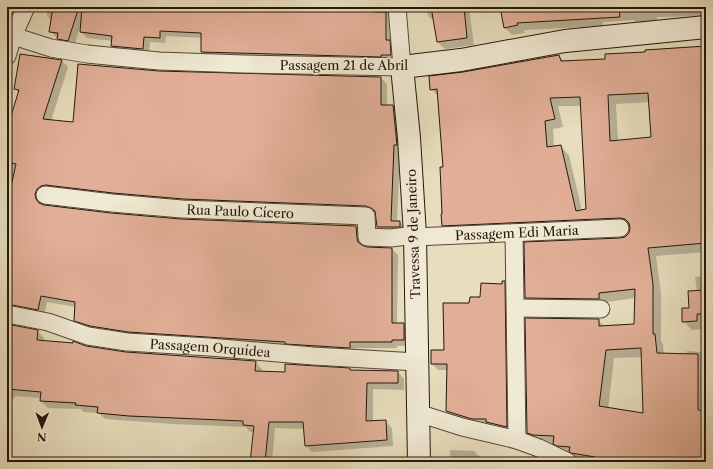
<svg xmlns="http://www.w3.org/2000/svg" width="713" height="469" viewBox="0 0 713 469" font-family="'Libre Caslon Text',serif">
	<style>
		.shadow { fill: #0003; fill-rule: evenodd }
		.building { fill: #e1af97; stroke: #26160b; fill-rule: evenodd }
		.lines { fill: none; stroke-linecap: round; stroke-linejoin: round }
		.street-casing { stroke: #564838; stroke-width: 19 }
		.secondary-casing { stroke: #26160b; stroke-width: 24 }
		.street { stroke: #f0ead4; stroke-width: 17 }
		.secondary { stroke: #f0ead4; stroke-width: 22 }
		.labels { text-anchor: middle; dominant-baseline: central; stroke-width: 3.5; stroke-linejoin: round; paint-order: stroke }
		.street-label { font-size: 13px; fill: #26160b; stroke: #f0ead4 }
	</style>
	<rect width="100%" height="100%" fill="#e8debd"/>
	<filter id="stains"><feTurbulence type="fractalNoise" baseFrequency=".005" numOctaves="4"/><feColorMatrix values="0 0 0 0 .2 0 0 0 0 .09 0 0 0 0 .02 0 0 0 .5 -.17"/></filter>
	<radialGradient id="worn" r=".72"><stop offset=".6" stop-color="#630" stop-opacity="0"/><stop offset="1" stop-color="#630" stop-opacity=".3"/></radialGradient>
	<!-- shadow -->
	<path class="shadow" d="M39,7H389V16L392,19L396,61L208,58L202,52V38L166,36L165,43L150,42L149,55L118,52L112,46L113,41L87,38L81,32V24L74,46L64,45L50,31L52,21L47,16V12L43,11Z
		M427,7H469L474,45L445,49L437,42L435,22L428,16Z
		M501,7H706V16L657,17V21L636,22L634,20L603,22V26L524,30L525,33L512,35L504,27Z
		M706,48V260L705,252L656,256L661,293V341L663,344L664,354L687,355V351L701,352L703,329L692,330L683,321L690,309L697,291L695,277L706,276V462H587L581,461L563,452L555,444L542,443L537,441L528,433L598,320L605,327L635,325L636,298L607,302V307L535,306L526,298L621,239L626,237L630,233L631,227L451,234L443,225L444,168L439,97L431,89L463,73L559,56L565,62L606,60ZM649,102L652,138L618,141L616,104ZM558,106H582L587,210L582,211L569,155L560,146L554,147L553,129L563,127ZM642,357L644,414L608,409L614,358Z
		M62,61L68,67L51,121L74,123L159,72L381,78L387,84V106H393L399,112L400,151L397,222H400L406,229L384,233L378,227L376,213L373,212L41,200L42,205L111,214L181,220L356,227L362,233L364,247L392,249L398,255L397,324H404L410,330V346H397V348H355V354L135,338L82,327L75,320L76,307L47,302L44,316L27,312L20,306L7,297V121H10L19,93L15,89Z
		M504,282L511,289L513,433L454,418L447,411L448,370H438L432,364L445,351L470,304L503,285Z
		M7,325L37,331L44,338V342L126,353L255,362L262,369V372L286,373L349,369L351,371L398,372L404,379V390L373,389V422L385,421L392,428L393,446L312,452L306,446L305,429L275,428L272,462H251L254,432H250L246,427L172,424L105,419L99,413L83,412L81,409L48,408L41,401V398L15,396L14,399L7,398Z
		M450,450L474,451L481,458V462H450Z"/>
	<!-- building -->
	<path class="building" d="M53,7H79L68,41L57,39L58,33L49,32Z
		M82,7H375V12H386V40H390L391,55H381V57L201,52V33L160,31V38L144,37L143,49L111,46L112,36L80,32Z
		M431,7H464L467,38L437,42Z
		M500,7H619L620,17L517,23L518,25L504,28Z
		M706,46V243L648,248L653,284V334H655L657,353L698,354V410L706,411V462H595V457L571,453L569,451L570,447L557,446L553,444L554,436L533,435L527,433L525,318L599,319V326L634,324L635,289L599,293V299L525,298L524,242L620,238L625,237L629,233L630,228L629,223L625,219L620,218L442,226L441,214H442L440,167H443L437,89L430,90L429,76L463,72L559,55L561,61L605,59V54L645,52V50ZM648,93L651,137L610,141L608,95ZM580,97L586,209L576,211L561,145L547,147L545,121L555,119L550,98ZM641,348L643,413L599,406L606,350Z
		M20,54L62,60L43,119L73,122L78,64L159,71L381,77V105H393L397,145H394L391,221H400V227H377L375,211L371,208L366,206L183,199L113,193L46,185L41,186L37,189L35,194L36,199L39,203L44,205L111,213L181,219L356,226L357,238L358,242L362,245L367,247L392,248V323H404V340H392V342H350V348L285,344V342L128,332L90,326L74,321L75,302L41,296L38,310L7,304V190L10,191L16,164L7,162V118L10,119L19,90L14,89Z
		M502,281H505L507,427L486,422V419H472L446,411L447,364H431V350H444L443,303H469L470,297H480L481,283L502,284Z
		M706,290V314H697V321L682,322V308H689L688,291Z
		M7,324L38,330L37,340L73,343V341L86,346L126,352L256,361L255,371L285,372V364L350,368V370L398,371V383H367L366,421L386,420L387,440L305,446L303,422H269L265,462H250L254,426L243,425V421L129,416L97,413L98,407L75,405L76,403L40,401L41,392L7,389Z"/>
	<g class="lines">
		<!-- street casing -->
		<g class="street-casing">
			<g id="street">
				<path d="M7,34L51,48L87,54L159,61L244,64L402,67L397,7"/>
				<path d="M7,56L13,36L26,7"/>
				<path id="s1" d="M45,195L112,203L182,209L366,216L367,237L391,238L415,235"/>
				<path d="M514,233L517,440"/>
				<path id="s2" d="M415,237L620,228"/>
				<path d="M516,308L601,309"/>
				<path id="s3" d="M7,314L48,322L88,336L127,342L209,347L313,356L417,362"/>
				<path d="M418,413L462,427L517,440L539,448L568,462"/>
			</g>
		</g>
		<!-- secondary casing -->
		<g class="secondary-casing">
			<path id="secondary" d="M419,462L415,235L409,138L402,67L461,60L565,41L706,27"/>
		</g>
		<!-- street -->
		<use href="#street" class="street"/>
		<!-- secondary -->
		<use href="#secondary" class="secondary"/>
	</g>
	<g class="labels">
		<!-- street labels -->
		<g class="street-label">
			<text x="344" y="65">Passagem 21 de Abril</text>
			<text stroke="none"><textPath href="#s1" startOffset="196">Rua Paulo Cícero</textPath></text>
			<text stroke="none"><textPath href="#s2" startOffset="102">Passagem Edi Maria</textPath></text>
			<text transform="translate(413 234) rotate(-92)">Travessa 9 de Janeiro</text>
			<text stroke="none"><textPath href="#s3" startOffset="207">Passagem Orquídea</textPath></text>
		</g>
	</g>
	<!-- margin -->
	<rect width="713" height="469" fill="none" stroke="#e8debd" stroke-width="24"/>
	<rect x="8" y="8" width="697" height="453" fill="none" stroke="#26160b" stroke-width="2"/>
	<rect x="12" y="12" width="689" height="445" fill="none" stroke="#26160b"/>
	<!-- north arrow -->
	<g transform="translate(42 427) rotate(181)" stroke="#f0ead4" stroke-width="3" paint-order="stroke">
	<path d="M0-3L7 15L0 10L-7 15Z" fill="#26160b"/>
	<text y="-6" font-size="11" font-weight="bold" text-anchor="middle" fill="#26160b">N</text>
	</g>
	<rect width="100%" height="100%" filter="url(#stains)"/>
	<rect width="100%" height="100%" fill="url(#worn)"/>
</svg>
